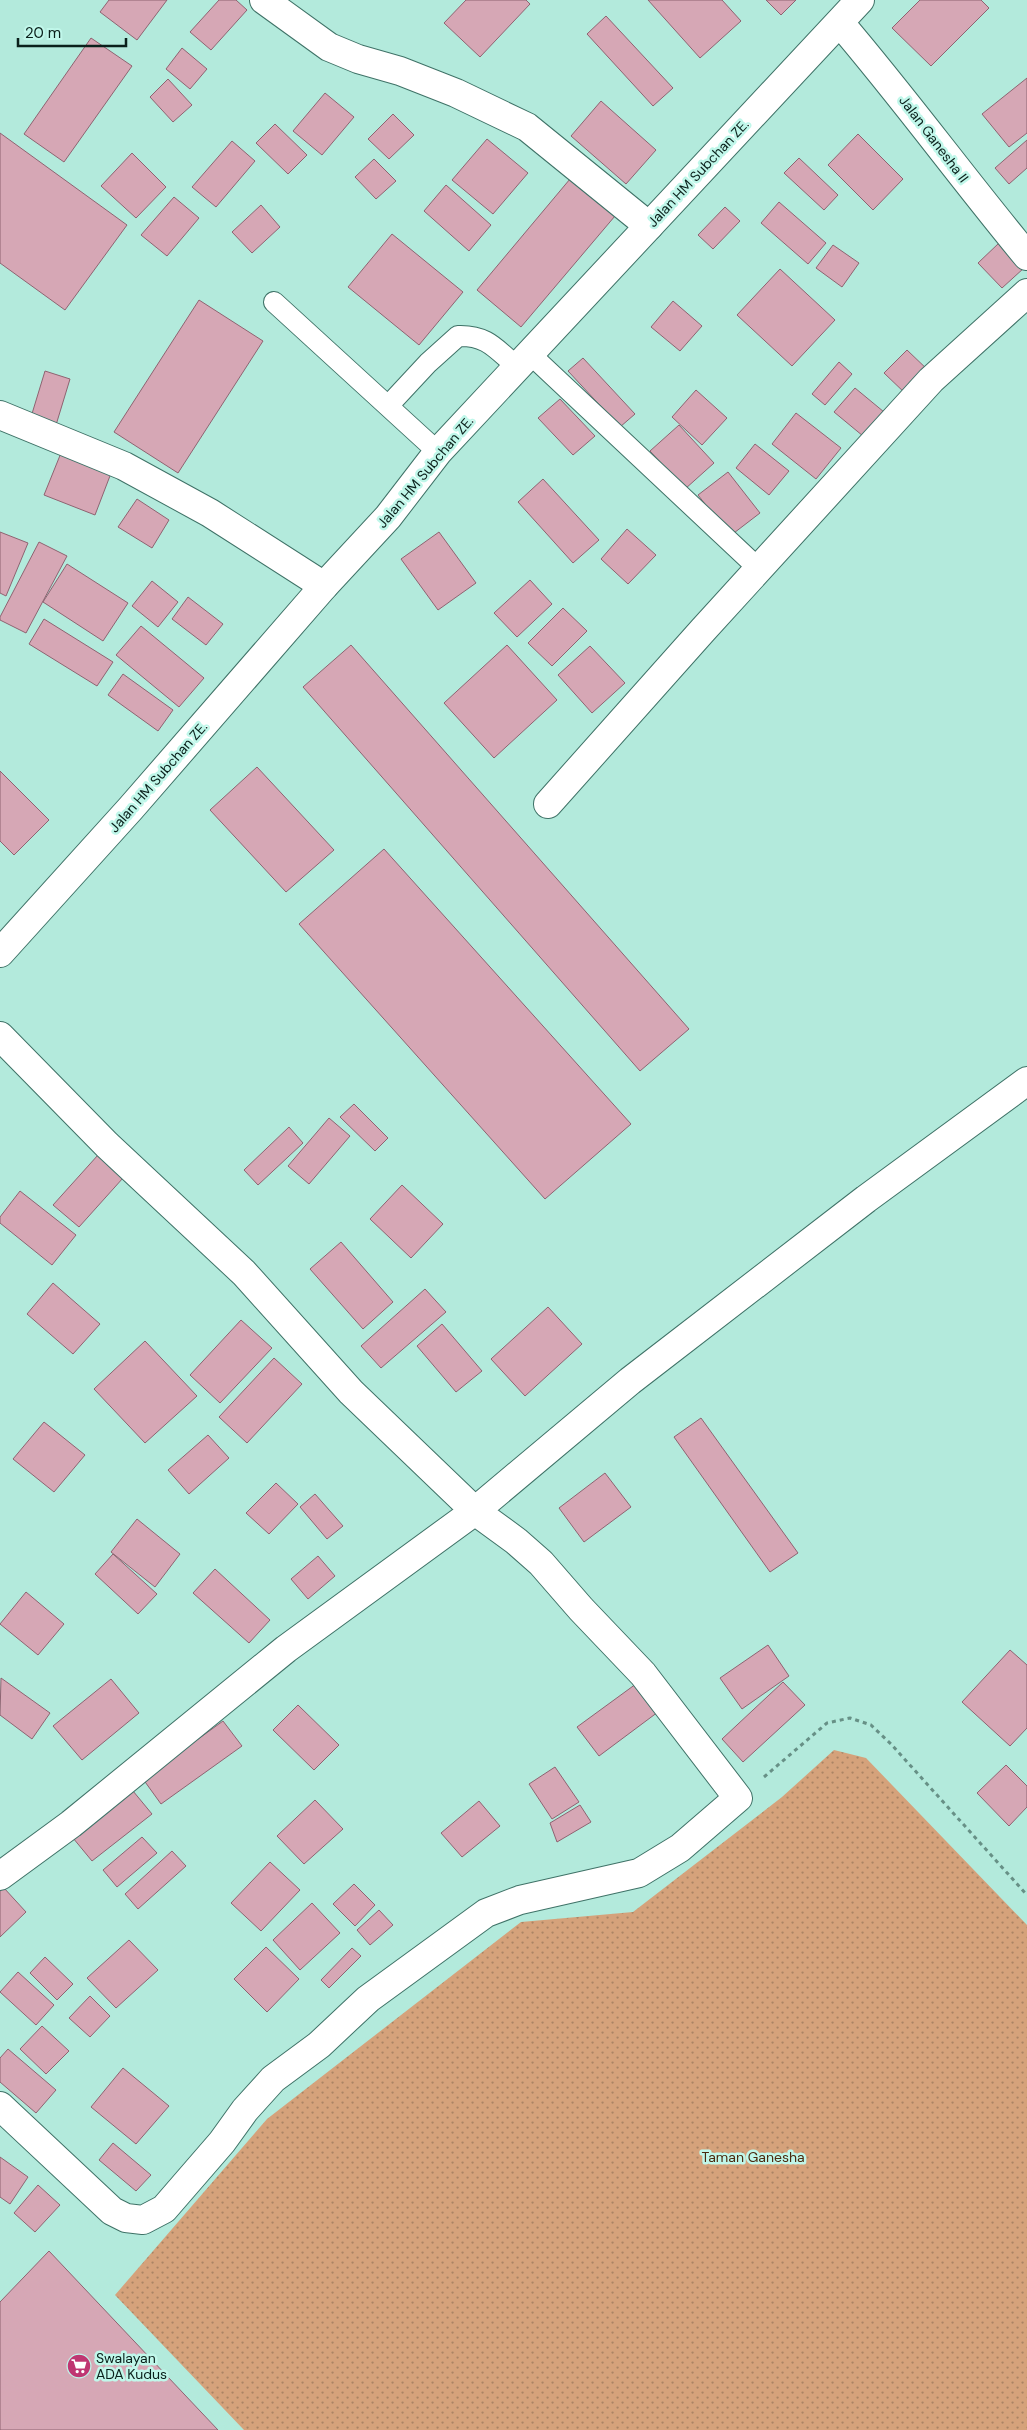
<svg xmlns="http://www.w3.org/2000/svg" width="1027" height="2430" viewBox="0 0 1027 2430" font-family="'DM Sans',sans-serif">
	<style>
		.park { fill: url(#park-dots) }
		.building { fill: #d6a7b5; stroke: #8e6371 }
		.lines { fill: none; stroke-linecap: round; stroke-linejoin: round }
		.service-casing { stroke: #3f7267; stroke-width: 22 }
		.minor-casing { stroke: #3f7267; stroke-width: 30 }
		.secondary-casing { stroke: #3f7267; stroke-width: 30 }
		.path { stroke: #679086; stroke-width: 3; stroke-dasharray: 4 4; stroke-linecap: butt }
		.service { stroke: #fff; stroke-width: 20 }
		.minor { stroke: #fff; stroke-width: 28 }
		.secondary { stroke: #fff; stroke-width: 28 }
		.labels { text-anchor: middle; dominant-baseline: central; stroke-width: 5; stroke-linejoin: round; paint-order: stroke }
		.street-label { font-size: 14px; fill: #0a201b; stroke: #c0f7ea }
		.park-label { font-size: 14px; fill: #4a2b10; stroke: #c0f7ea }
		.poi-label { font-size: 14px; fill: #0a201b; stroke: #c0f7ea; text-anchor: start }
	</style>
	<defs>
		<pattern id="park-dots" width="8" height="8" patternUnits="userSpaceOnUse" patternTransform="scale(1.25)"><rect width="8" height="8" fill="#d5a27b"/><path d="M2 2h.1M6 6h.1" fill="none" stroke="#ab8464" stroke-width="1.8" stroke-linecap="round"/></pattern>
	</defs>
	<rect width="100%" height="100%" fill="#b3eadc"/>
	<!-- park -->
	<path class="park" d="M834,1750L866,1758L1027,1925V2430H244L115,2295L267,2119L521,1922L633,1912L782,1797Z"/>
	<!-- building -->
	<path class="building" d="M109,0H167L137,40L100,12Z
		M219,0H236L247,10L211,50L190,32Z
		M466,0H526L530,4L480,57L444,23Z
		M648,0H722L741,21L700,58Z
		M766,0H796L781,15Z
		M920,0H981L989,8L931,66L892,28Z
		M606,16L673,88L653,106L587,34Z
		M91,38L132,66L64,162L24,134Z
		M182,48L207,69L190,89L166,69Z
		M1027,78V133L1009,147L982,114Z
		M168,79L192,105L173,122L150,97Z
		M325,93L354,117L322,155L293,131Z
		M601,101L656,150L626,184L571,136Z
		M393,114L414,135L389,159L368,139Z
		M275,124L307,155L288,174L256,143Z
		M0,133L127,225L65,310L0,263Z
		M858,134L903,179L873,210L828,165Z
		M487,139L528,173L493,214L452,180Z
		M1027,140V168L1009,184L995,168Z
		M232,141L255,161L216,207L192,187Z
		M132,153L166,187L136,218L101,186Z
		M799,158L838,195L824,210L784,173Z
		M374,159L396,181L376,199L355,177Z
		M570,179L615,216L521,327L477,290Z
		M446,185L491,225L469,251L424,211Z
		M174,197L199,218L167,256L141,235Z
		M779,202L826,243L808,264L761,223Z
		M261,205L280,227L252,253L232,232Z
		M725,207L740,221L713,249L698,235Z
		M392,234L463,292L419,345L348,287Z
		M999,243L1024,268L1002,288L978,263Z
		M833,245L859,263L842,287L816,268Z
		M780,269L835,320L792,366L737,315Z
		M199,300L263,341L178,473L114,432Z
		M673,301L702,326L680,351L651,327Z
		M907,350L930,372L907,395L884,373Z
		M583,358L635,414L620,427L568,371Z
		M839,362L852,374L825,405L812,394Z
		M45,371L70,379L56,425L31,417Z
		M855,388L884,412L863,436L834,412Z
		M696,390L727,418L702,445L672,417Z
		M560,399L595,436L573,455L538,418Z
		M796,413L841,448L816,479L772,444Z
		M679,425L714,463L685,489L650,451Z
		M755,444L789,471L769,495L736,468Z
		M63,448L113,468L95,515L44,495Z
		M728,472L760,513L730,536L698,495Z
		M543,479L599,540L573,563L518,502Z
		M137,499L169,520L152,548L118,527Z
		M627,529L656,555L628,584L601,559Z
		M0,532L28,543L6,596L0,593Z
		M439,532L476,583L438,610L401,559Z
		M39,542L67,556L26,633L0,620V617Z
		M67,564L128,603L103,641L43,602Z
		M530,580L552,604L517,637L494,613Z
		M152,581L178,602L158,627L132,606Z
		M188,597L223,624L206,645L172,619Z
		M563,608L587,631L552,666L528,643Z
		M44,619L113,662L97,686L29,644Z
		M141,626L204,678L179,707L116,655Z
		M351,645L689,1029L640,1071L303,687Z
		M507,645L557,700L494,758L444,703Z
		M590,646L625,683L592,713L558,675Z
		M123,674L173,710L158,731L108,695Z
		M257,767L334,850L286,892L210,810Z
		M0,771L49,820L14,855L0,841Z
		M384,849L631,1124L545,1199L299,924Z
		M354,1104L388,1138L375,1151L340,1117Z
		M329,1118L350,1136L309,1184L288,1166Z
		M289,1127L303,1143L258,1185L244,1170Z
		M98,1155L123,1178L79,1227L53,1205Z
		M402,1185L443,1224L411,1258L370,1219Z
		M20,1191L76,1235L52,1265L0,1223V1217Z
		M341,1242L393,1302L363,1329L310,1269Z
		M53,1283L100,1324L73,1354L27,1314Z
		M425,1289L446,1312L381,1368L361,1346Z
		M548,1307L582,1344L525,1396L491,1359Z
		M241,1320L272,1348L220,1403L190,1375Z
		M442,1324L482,1371L456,1392L417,1346Z
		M145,1341L197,1396L145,1443L94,1389Z
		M274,1358L302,1384L247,1443L219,1417Z
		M701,1418L798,1553L770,1572L674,1437Z
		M44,1422L85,1455L54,1492L13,1459Z
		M208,1435L229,1458L189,1494L168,1470Z
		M605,1473L631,1507L584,1542L559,1508Z
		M276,1483L298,1504L269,1534L246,1513Z
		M315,1494L343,1526L327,1539L300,1507Z
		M137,1519L180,1554L155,1587L111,1552Z
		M113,1554L157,1594L138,1614L95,1574Z
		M318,1556L335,1576L308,1599L291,1579Z
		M215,1569L270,1620L249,1643L193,1593Z
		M26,1592L64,1624L38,1655L0,1624Z
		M768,1645L789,1676L742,1709L720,1678Z
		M1010,1650L1027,1665V1728L1010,1746L962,1702Z
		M1,1678L50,1713L32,1739L0,1715Z
		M111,1679L139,1713L82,1760L53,1726Z
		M640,1681L662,1709L599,1756L577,1727Z
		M783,1682L805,1705L743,1762L722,1739Z
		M298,1705L339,1745L314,1770L273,1730Z
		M223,1721L242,1746L161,1804L143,1779Z
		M1006,1765L1027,1786V1807L1009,1826L977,1793Z
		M555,1767L579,1802L552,1819L529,1784Z
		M133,1791L152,1814L92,1861L73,1838Z
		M315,1800L343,1829L304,1864L277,1836Z
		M479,1801L500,1826L462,1857L441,1833Z
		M580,1805L591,1822L557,1842L550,1823Z
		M142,1837L157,1853L117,1887L103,1870Z
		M172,1851L186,1866L138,1909L125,1894Z
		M270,1862L300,1890L261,1931L231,1903Z
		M354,1884L375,1905L355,1926L333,1904Z
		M4,1888L26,1912L0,1937V1891Z
		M312,1903L340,1933L300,1970L273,1940Z
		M379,1910L393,1925L370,1945L357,1930Z
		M129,1940L158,1970L116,2008L87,1978Z
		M266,1947L299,1979L267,2012L234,1979Z
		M352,1948L361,1956L329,1988L321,1980Z
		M45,1957L73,1984L57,2000L30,1973Z
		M18,1972L54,2005L36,2025L0,1992Z
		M90,1996L110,2016L90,2037L69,2018Z
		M42,2026L69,2051L46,2074L20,2049Z
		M8,2049L56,2090L36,2113L0,2082V2058Z
		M123,2068L169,2106L136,2144L91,2107Z
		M113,2143L151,2175L136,2191L99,2160Z
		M0,2157L28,2177L10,2204L0,2197Z
		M38,2185L60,2205L35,2232L14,2213Z
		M49,2251L218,2430H0V2302Z"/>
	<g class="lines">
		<!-- service casing -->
		<g class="service-casing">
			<path id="service" d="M274,302L438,452
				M529,353L759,569
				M388,406L428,363L458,336C487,335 496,349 516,366"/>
		</g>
		<!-- minor casing -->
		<g class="minor-casing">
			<path id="minor" d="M264,0L329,47L358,59L400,71L456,93L527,127L649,226
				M840,23C905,99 963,179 1027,256
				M0,415L124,466L210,513L324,586
				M548,804L703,630L931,380L1027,293
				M0,1036L107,1145L244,1273L351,1392L475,1511L516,1541L541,1563L581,1609L643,1674L738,1798L680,1848L639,1873L520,1900L486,1913L368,1999L319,2045L273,2079L245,2110L222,2142L164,2209L143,2220L126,2218L112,2211L0,2106
				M0,1876L71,1824L286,1649L475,1511L630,1381L866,1199L1027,1081"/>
		</g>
		<!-- secondary casing -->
		<g class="secondary-casing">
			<path id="secondary" d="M0,953L131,808L324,586L388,517L438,452L860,0"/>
		</g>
		<!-- path -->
		<path class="path" d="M764,1777L827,1723L850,1718L871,1725L891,1744L1027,1895"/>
		<!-- service -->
		<use href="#service" class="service"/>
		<!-- minor -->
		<use href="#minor" class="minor"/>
		<!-- secondary -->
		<use href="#secondary" class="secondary"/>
	</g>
	<!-- icons -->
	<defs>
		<g id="supermarket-disc" transform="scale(1.25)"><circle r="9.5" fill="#bf3672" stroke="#c0f7ea"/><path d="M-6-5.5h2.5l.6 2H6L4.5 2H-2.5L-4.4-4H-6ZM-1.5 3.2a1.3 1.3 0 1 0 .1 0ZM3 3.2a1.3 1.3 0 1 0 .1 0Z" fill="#fff"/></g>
	</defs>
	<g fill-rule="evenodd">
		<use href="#supermarket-disc" x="79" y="2366"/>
	</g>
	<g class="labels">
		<!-- street labels -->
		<g class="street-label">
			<text transform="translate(934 139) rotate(53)">Jalan Ganesha II</text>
			<text transform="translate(698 173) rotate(-47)">Jalan HM Subchan ZE.</text>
			<text transform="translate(425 472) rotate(-50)">Jalan HM Subchan ZE.</text>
			<text transform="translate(158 777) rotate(-49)">Jalan HM Subchan ZE.</text>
		</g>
		<!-- park labels -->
		<g class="park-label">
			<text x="753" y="2157">Taman Ganesha</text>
		</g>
		<!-- poi labels -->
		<g class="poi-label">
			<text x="96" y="2358">Swalayan<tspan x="96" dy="16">ADA Kudus</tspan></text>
		</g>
	</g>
	<!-- scale -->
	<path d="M18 38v8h108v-8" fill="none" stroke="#0a201b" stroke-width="2.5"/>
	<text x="25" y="38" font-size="15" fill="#0a201b" stroke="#c0f7ea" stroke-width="4" paint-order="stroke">20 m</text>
</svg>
